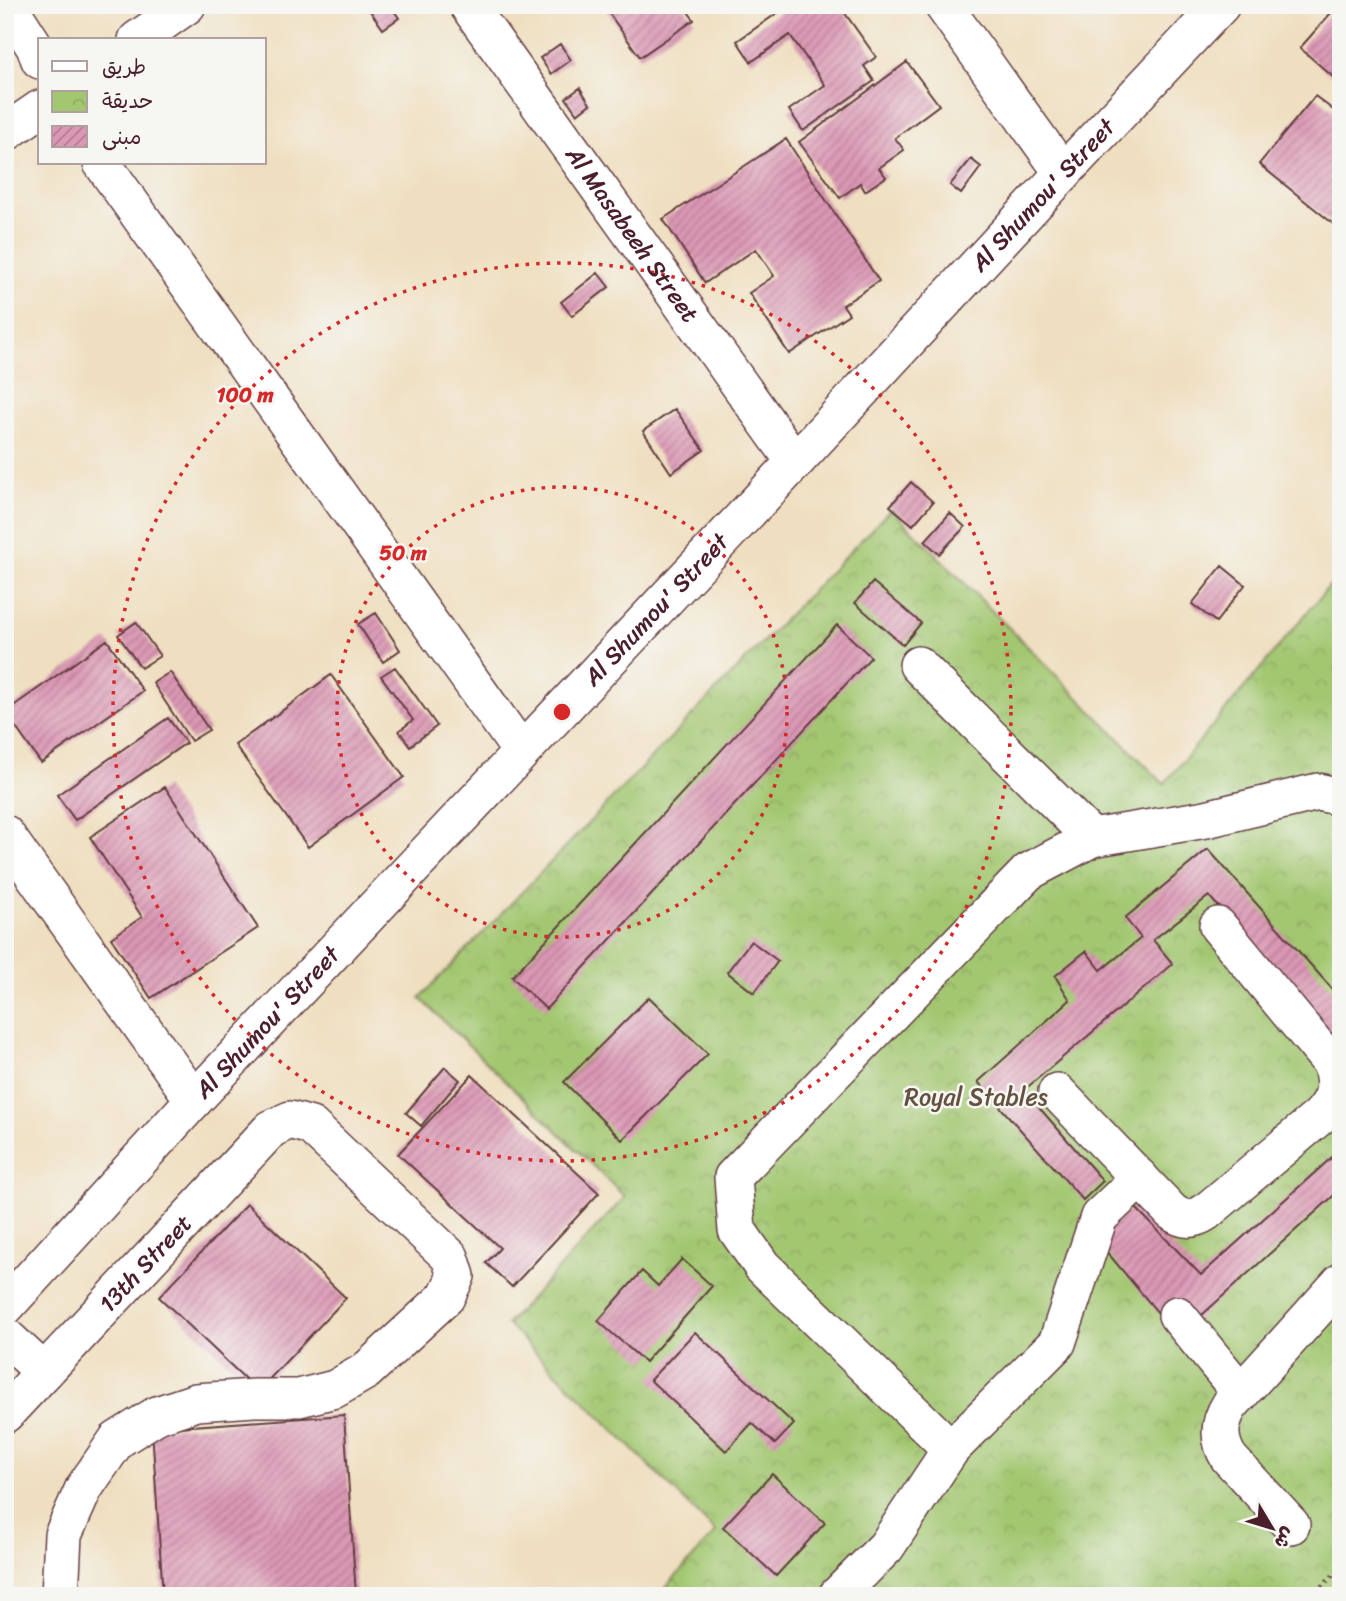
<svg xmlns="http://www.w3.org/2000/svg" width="1346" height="1601" viewBox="0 0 1346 1601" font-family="Sriracha,'Playpen Sans Arabic',sans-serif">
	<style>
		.park { fill: url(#park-crowns); stroke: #76734e; stroke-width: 2 }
		.building { fill: url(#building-hatch) }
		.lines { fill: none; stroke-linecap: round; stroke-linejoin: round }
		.minor-casing { stroke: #633c41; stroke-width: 40 }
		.path { stroke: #633c41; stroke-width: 4.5; stroke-dasharray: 2 5; stroke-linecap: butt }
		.minor { stroke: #fff; stroke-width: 37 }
		.ring { fill: none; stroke: #d62828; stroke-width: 3.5; stroke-dasharray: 3.5 7 }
		.labels { text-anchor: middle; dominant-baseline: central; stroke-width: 5; stroke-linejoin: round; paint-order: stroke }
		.street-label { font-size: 24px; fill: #4a1f2b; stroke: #f6f6f2 }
		.park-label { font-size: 24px; fill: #655140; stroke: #f6f6f2 }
		.centre { fill: #d62828; stroke: #f6f6f2; stroke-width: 3.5 }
		.ring-label { font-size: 21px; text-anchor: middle; font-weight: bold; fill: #d62828; stroke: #f6f6f2; stroke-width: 5; stroke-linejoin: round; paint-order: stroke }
	</style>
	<defs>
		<pattern id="park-crowns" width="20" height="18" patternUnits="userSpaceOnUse" patternTransform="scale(1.75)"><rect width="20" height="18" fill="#a3c771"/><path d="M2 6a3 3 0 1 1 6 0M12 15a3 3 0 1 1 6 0" fill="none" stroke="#8eaa62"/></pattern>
		<pattern id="building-hatch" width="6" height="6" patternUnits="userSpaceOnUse" patternTransform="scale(1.75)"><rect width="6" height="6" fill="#db98b4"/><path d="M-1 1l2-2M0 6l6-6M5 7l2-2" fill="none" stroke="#b47b93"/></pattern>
	</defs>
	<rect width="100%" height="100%" fill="#f6f6f2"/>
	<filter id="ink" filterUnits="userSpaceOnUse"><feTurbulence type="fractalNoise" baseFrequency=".0143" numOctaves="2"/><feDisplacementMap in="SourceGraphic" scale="14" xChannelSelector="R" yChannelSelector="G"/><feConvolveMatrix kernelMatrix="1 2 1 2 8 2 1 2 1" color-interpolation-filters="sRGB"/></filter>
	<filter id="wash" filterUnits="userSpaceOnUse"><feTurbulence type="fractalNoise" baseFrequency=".00686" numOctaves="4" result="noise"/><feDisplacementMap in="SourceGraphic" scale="28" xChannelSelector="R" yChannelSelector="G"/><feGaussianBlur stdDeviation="1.57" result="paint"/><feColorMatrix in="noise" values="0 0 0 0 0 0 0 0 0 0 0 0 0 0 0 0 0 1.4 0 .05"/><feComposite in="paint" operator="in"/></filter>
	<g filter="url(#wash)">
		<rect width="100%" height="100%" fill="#efdfc0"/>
		<!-- park -->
		<path class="park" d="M891,509L1164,784L1341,572V1596H658L716,1532L507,1324L625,1197L420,998Z"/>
		<g id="blocks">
			<!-- building -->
			<path class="building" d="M366,5H390L399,18L383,29Z
				M603,5H683L694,20L640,57Z
				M789,5H823L825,8L829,5H839L876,57L864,66L874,81L803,131L789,110L825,85L790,35L751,62L737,41Z
				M1338,5H1341V84L1300,48Z
				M560,44L571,60L551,74L540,58Z
				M907,62L939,105L895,138L904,150L879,168L886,177L865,191L860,183L840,198L799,142Z
				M580,88L590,104L577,114L566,98Z
				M1315,96L1341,116V230L1259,164Z
				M786,139L879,281L843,305L849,314L789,354L749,293L774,276L756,249L705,283L663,219Z
				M971,159L981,167L961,194L950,185Z
				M598,273L609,287L572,316L561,302Z
				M675,409L704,450L671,473L643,431Z
				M911,482L933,502L913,525L890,506Z
				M950,513L965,527L939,554L925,541Z
				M1222,566L1245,585L1216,622L1192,604Z
				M873,582L921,623L903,645L855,603Z
				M376,613L400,650L383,662L358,624Z
				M136,622L160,656L141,668L118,635Z
				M837,625L871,657L546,1009L512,977Z
				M107,640L143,691L41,763L5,712Z
				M395,667L437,726L410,746L399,731L413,720L381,676Z
				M170,672L209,730L191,741L153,683Z
				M331,675L404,777L308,847L235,745Z
				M168,718L186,743L75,820L57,795Z
				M165,787L258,928L151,998L111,938L142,917L90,837Z
				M1208,849L1341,999V1026L1330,1036L1209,896L1153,940L1173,964L1024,1090L1103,1181L1083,1200L978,1082L1070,1000L1055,976L1086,951L1101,970L1141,938L1125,918Z
				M751,941L778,961L754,993L727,972Z
				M649,997L708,1054L622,1140L564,1082Z
				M445,1067L460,1080L421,1126L406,1113Z
				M472,1075L599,1193L512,1287L486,1263L500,1248L398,1154Z
				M1341,1149V1189L1191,1325L1174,1302L1158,1313L1096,1239L1134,1206L1201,1275Z
				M247,1204L346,1298L258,1391L159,1297Z
				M682,1259L712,1286L645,1362L598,1321L642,1271L658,1286Z
				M695,1332L794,1424L775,1444L752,1423L726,1451L650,1380Z
				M344,1415L356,1596H163L152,1429Z
				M772,1474L825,1523L776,1576L723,1527Z"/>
		</g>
	</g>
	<g filter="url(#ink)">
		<use href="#blocks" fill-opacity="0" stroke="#633c41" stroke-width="2"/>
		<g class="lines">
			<!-- minor casing -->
			<g class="minor-casing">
				<g id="minor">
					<path d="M8,5L35,47L40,60"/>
					<path id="s1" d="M468,5L795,462"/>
					<path d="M943,5L1063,173"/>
					<path d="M137,40L187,5"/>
					<path d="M5,133L40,109"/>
					<path d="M102,163L521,751"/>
					<path d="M918,665L1092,838"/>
					<path d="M5,834L194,1100"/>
					<path d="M1057,1092L1172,1212C1184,1221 1194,1220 1206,1212L1319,1117C1336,1099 1338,1087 1331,1063L1218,926"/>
					<path id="s2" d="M5,1307L194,1100L795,462L1063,173L1221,5"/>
					<path d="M1177,1315L1241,1393"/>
					<path d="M5,1336L44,1372"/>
					<path id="s3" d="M5,1414L271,1129L290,1120L311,1126L450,1257L456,1276L446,1297L366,1371L335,1389L299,1398H254L196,1402L157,1415L117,1440L84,1488L63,1535L60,1596"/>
					<path d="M951,1449L762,1266L737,1230L733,1177L1028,872L1092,838L1206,819L1318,792L1341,797"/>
					<path d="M1291,1525L1229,1458C1218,1440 1218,1424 1230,1405L1341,1282"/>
					<path d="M837,1596L886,1547L951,1449L1057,1343L1099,1217L1140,1178"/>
				</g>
			</g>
			<!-- path -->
			<path class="path" d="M1311,1596L1341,1568"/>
			<!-- minor -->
			<use href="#minor" class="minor"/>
		</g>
	</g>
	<!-- distance rings -->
	<g class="ring">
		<circle cx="562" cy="712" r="225"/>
		<circle cx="562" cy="712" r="449"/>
	</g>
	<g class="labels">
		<!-- street labels -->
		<g class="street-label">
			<text stroke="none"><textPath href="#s2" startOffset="1521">Al Shumou' Street</textPath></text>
			<text stroke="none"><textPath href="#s1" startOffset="282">Al Masabeeh Street</textPath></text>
			<text stroke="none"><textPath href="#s2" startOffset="954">Al Shumou' Street</textPath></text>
			<text stroke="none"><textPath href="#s2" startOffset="387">Al Shumou' Street</textPath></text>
			<text stroke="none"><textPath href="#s3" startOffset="206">13th Street</textPath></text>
		</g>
		<!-- park labels -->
		<g class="park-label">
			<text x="976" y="1097">Royal Stables</text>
		</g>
	</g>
	<circle cx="562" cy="712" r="10" class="centre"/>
	<g class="ring-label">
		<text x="245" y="402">100 m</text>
		<text x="403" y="560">50 m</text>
	</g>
	<!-- margin -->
	<rect width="1346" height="1601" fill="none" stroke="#f6f6f2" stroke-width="28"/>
	<!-- legend -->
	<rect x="38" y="38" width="228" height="126" fill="#f6f6f2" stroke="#b1a0a2" stroke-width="2"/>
	<rect x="52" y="61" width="35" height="10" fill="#ffffff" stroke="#b1a0a2" stroke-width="2"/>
	<text x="102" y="74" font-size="21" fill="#4a1f2b">طريق</text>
	<rect x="52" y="91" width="35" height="21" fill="url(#park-crowns)" stroke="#b1a0a2" stroke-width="2"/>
	<text x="102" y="108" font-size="21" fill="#4a1f2b">حديقة</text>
	<rect x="52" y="126" width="35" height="21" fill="url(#building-hatch)" stroke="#b1a0a2" stroke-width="2"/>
	<text x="102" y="144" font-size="21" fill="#4a1f2b">مبنى</text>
	<!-- north arrow -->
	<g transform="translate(1272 1528) rotate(128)" stroke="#f6f6f2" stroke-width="5" paint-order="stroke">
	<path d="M0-5L12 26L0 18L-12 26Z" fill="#4a1f2b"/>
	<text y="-10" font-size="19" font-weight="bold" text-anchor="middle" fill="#4a1f2b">ش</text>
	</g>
</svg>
